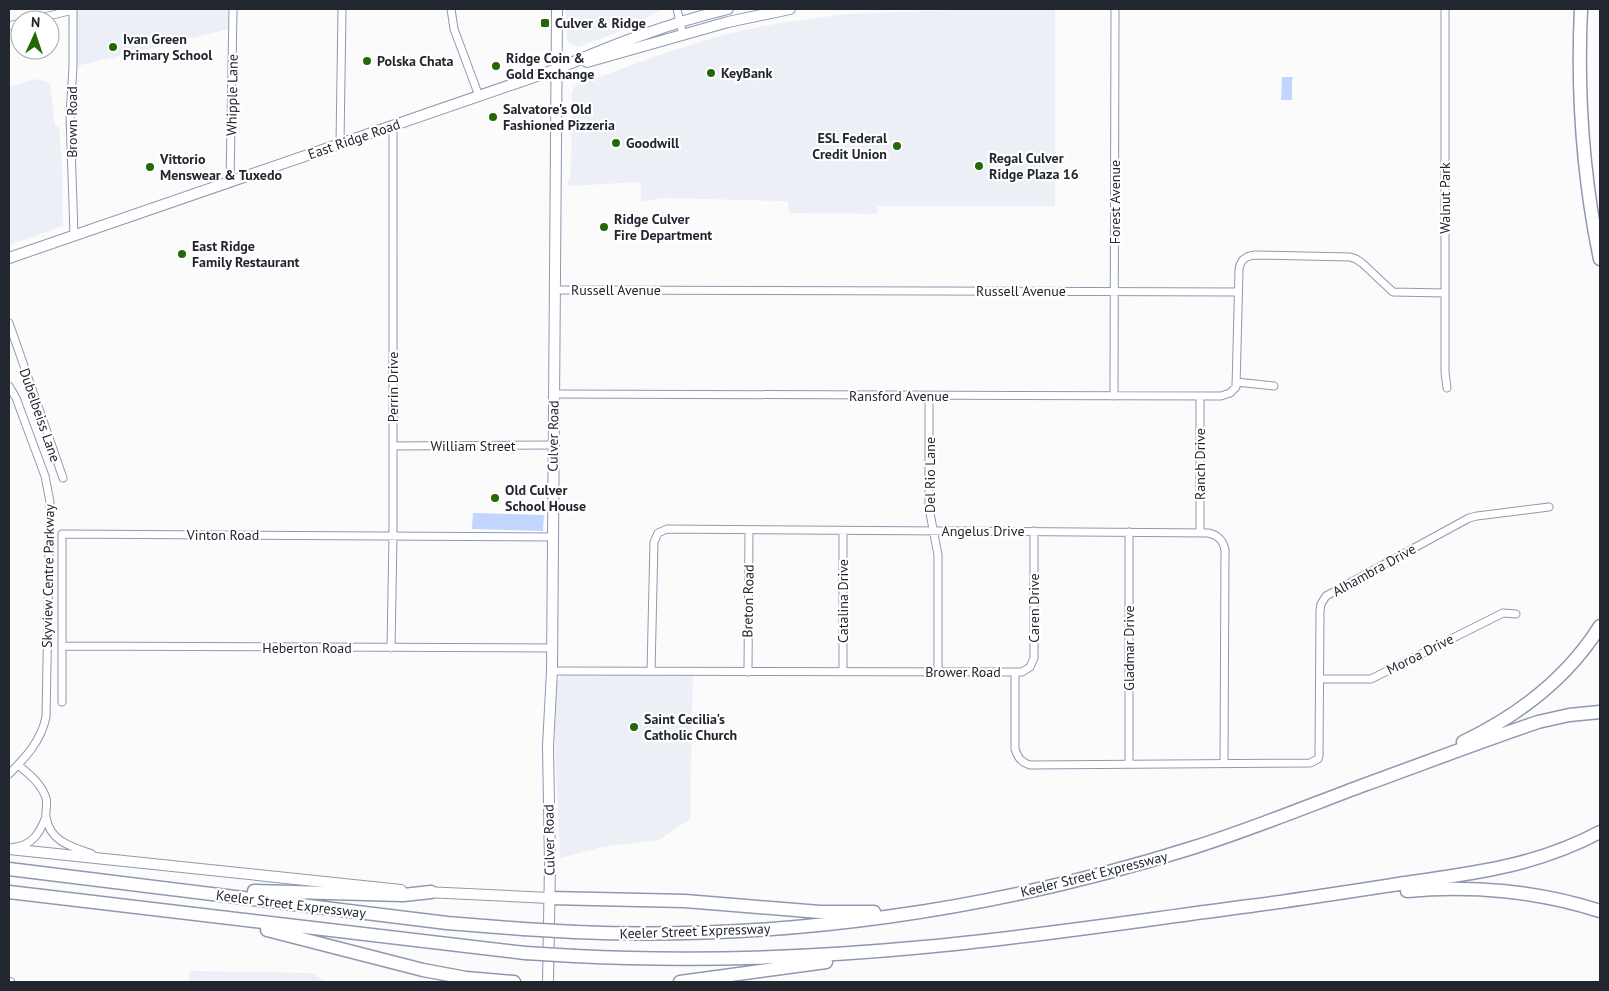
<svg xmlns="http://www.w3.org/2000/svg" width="1609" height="991" viewBox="0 0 1609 991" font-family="'PT Sans',sans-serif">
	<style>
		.built { fill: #eceff6 }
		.green { fill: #c2d5fe }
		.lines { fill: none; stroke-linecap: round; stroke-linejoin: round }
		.street-casing { stroke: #8e99b0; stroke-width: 9 }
		.secondary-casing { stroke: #8e99b0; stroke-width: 12 }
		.highway-casing { stroke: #8e99b0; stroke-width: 15 }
		.street { stroke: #fff; stroke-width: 7 }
		.secondary { stroke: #fff; stroke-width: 10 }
		.highway { stroke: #fff; stroke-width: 12 }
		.highway-bridge-casing { stroke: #8e99b0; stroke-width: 15; stroke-linecap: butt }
		.highway-bridge { stroke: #fff; stroke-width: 12 }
		.poi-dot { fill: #226a06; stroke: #fff; stroke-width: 2 }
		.labels { text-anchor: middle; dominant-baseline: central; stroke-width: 4.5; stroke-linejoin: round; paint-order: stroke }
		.poi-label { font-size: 14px; font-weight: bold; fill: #22262f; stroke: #fff; text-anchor: start }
		.street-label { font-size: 14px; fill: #22262f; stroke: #fff }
	</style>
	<rect width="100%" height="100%" fill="#fbfbfb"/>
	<!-- built -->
	<path class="built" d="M72,9H233V28L73,67Z
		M566,9H663L621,31L578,47L570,43L567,39Z
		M984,9H1055V206H878L877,214L789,213L788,201L662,198L641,202V182L567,186L571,172L572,92L575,86L665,53L726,34L779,23L847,14Z
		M35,79L45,81L50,84L55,126L59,127L62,165L63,226L9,245V87Z
		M563,674H693L690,819L659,840L602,847L560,858L555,744L556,683Z
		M189,971L312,973L326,982H189Z"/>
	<!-- green -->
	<path class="green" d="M1282,77H1294L1292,79V100H1281Z
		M473,513L544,515L543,531L472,529Z"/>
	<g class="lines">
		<!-- street casing -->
		<g class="street-casing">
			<path id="street" d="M73,9V67L70,115L74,235
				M451,9L454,29L479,96
				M677,9L683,35
				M1445,9V372L1447,388
				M32,20L73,10
				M9,26L20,23
				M340,144L342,9
				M230,182L233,9
				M554,290L1238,292
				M9,323L63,478
				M1236,382L1274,386
				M9,386L16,398L45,476L50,502L46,717C41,741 26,757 9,774
				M554,394L1221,396L1230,393L1236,387L1239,270C1240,260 1245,256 1255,255L1350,257L1356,259L1362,263L1393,292L1445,293
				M929,396V508L938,555V672
				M1114,396L1115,9
				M393,446L553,445
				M843,531V672
				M1200,532V397
				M62,646L552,648
				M391,648L393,536V126
				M552,671L1022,672L1030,667L1034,658V531
				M651,671L654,542L658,533L667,529L1208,533C1218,535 1223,540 1225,550L1224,763
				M748,672L749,530
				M1015,673V749C1018,758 1021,762 1030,765L1310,763L1318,759L1319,756L1320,611L1321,604L1326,596L1469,518L1477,516L1549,507
				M1320,679H1371L1503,613L1516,614
				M62,702V534L552,537
				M1129,764V532
				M18,765C29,774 41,783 46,798C48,804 45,811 46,817C50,842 72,847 92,854
				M15,847C33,845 40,832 46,817
				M9,981L11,982"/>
		</g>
		<!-- secondary casing -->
		<g class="secondary-casing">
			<path id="secondary" d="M587,62L728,22L790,9
				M9,258L557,69C613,45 669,23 728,9
				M9,849L401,890
				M425,892L549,898
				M548,982L550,863L548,746L552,671L557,9"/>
		</g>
		<!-- highway casing -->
		<g class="highway-casing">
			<path id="highway" d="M1581,9C1577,92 1583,177 1600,259
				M1463,742C1519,715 1567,679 1600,626
				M9,869L447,923L523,929
				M254,891L403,895L431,892
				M1407,891C1471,885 1539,891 1600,911
				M9,892L525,953
				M549,898L685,901L820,912H874
				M267,930L423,970L466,978L514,982
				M575,932C785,941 996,910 1195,847C1252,829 1308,806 1364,785C1422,764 1479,742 1538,722L1569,715L1600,712
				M575,956C691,962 808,958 924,947C1033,937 1142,920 1250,906C1302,899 1353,891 1405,883C1475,873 1536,866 1600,832
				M680,982L826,962"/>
		</g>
		<!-- street -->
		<use href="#street" class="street"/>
		<!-- secondary -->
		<use href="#secondary" class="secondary"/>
		<!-- highway -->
		<use href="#highway" class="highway"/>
		<!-- highway-bridge casing -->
		<g class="highway-bridge-casing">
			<path id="highway-bridge" d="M523,929L575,932
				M525,953L575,956"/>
		</g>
		<!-- highway-bridge -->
		<use href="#highway-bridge" class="highway-bridge"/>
	</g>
	<!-- markers -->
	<g class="poi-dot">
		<rect x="540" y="18" width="10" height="10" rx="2.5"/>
		<circle cx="113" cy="47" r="5"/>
		<circle cx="367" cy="61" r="5"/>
		<circle cx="496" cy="66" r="5"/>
		<circle cx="711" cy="73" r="5"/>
		<circle cx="493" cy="117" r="5"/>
		<circle cx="616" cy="143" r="5"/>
		<circle cx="897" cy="146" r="5"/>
		<circle cx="979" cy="166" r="5"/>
		<circle cx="150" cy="167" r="5"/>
		<circle cx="604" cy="227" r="5"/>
		<circle cx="182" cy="254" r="5"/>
		<circle cx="495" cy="498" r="5"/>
		<circle cx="634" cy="727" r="5"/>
	</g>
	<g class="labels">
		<!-- poi labels -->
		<g class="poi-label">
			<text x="555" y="23">Culver &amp; Ridge</text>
			<text x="123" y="39">Ivan Green<tspan x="123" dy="16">Primary School</tspan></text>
			<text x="506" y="58">Ridge Coin &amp;<tspan x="506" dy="16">Gold Exchange</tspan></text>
			<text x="377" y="61">Polska Chata</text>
			<text x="721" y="73">KeyBank</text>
			<text x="503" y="109">Salvatore's Old<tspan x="503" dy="16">Fashioned Pizzeria</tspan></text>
			<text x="887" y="138" text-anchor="end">ESL Federal<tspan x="887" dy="16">Credit Union</tspan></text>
			<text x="626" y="143">Goodwill</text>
			<text x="989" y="158">Regal Culver<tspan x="989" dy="16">Ridge Plaza 16</tspan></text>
			<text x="160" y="159">Vittorio<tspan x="160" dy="16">Menswear &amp; Tuxedo</tspan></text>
			<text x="614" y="219">Ridge Culver<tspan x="614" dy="16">Fire Department</tspan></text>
			<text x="192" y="246">East Ridge<tspan x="192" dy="16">Family Restaurant</tspan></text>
			<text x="505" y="490">Old Culver<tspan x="505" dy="16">School House</tspan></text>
			<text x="644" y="719">Saint Cecilia's<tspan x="644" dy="16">Catholic Church</tspan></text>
		</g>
		<!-- street labels -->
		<g class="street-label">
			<text transform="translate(232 95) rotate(-89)">Whipple Lane</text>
			<text transform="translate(72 122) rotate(-90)">Brown Road</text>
			<text transform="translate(354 139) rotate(-19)">East Ridge Road</text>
			<text transform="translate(1445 198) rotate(-90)">Walnut Park</text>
			<text transform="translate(1115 202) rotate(-90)">Forest Avenue</text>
			<text x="616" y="290">Russell Avenue</text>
			<text x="1021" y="291">Russell Avenue</text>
			<text transform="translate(393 387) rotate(-90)">Perrin Drive</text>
			<text x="899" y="396">Ransford Avenue</text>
			<text transform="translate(40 415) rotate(71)">Dubelbeiss Lane</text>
			<text transform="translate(553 436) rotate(-89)">Culver Road</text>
			<text x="473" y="446">William Street</text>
			<text transform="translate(1200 464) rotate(-90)">Ranch Drive</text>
			<text transform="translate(930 475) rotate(-90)">Del Rio Lane</text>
			<text x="983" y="531">Angelus Drive</text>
			<text x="223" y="535">Vinton Road</text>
			<text transform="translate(1374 570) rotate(-29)">Alhambra Drive</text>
			<text transform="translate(48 576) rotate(-89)">Skyview Centre Parkway</text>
			<text transform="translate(748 601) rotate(-89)">Breton Road</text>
			<text transform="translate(843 601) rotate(-90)">Catalina Drive</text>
			<text transform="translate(1034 608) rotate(-90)">Caren Drive</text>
			<text x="307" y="648">Heberton Road</text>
			<text transform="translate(1129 648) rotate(-90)">Gladmar Drive</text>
			<text transform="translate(1420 654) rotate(-27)">Moroa Drive</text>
			<text x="963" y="672">Brower Road</text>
			<text transform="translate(549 840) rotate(-91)">Culver Road</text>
			<text transform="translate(1094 874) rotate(-14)">Keeler Street Expressway</text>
			<text transform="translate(291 904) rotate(7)">Keeler Street Expressway</text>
			<text transform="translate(695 931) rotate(-2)">Keeler Street Expressway</text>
		</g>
	</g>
	<!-- border -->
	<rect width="1609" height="991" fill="none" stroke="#22262f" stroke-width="20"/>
	<!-- north arrow -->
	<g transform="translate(35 35) rotate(3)"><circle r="24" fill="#ffffff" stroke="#a7a8ac"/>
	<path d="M0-4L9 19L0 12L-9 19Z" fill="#226a06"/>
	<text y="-8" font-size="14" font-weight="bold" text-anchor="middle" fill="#22262f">N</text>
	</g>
</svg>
